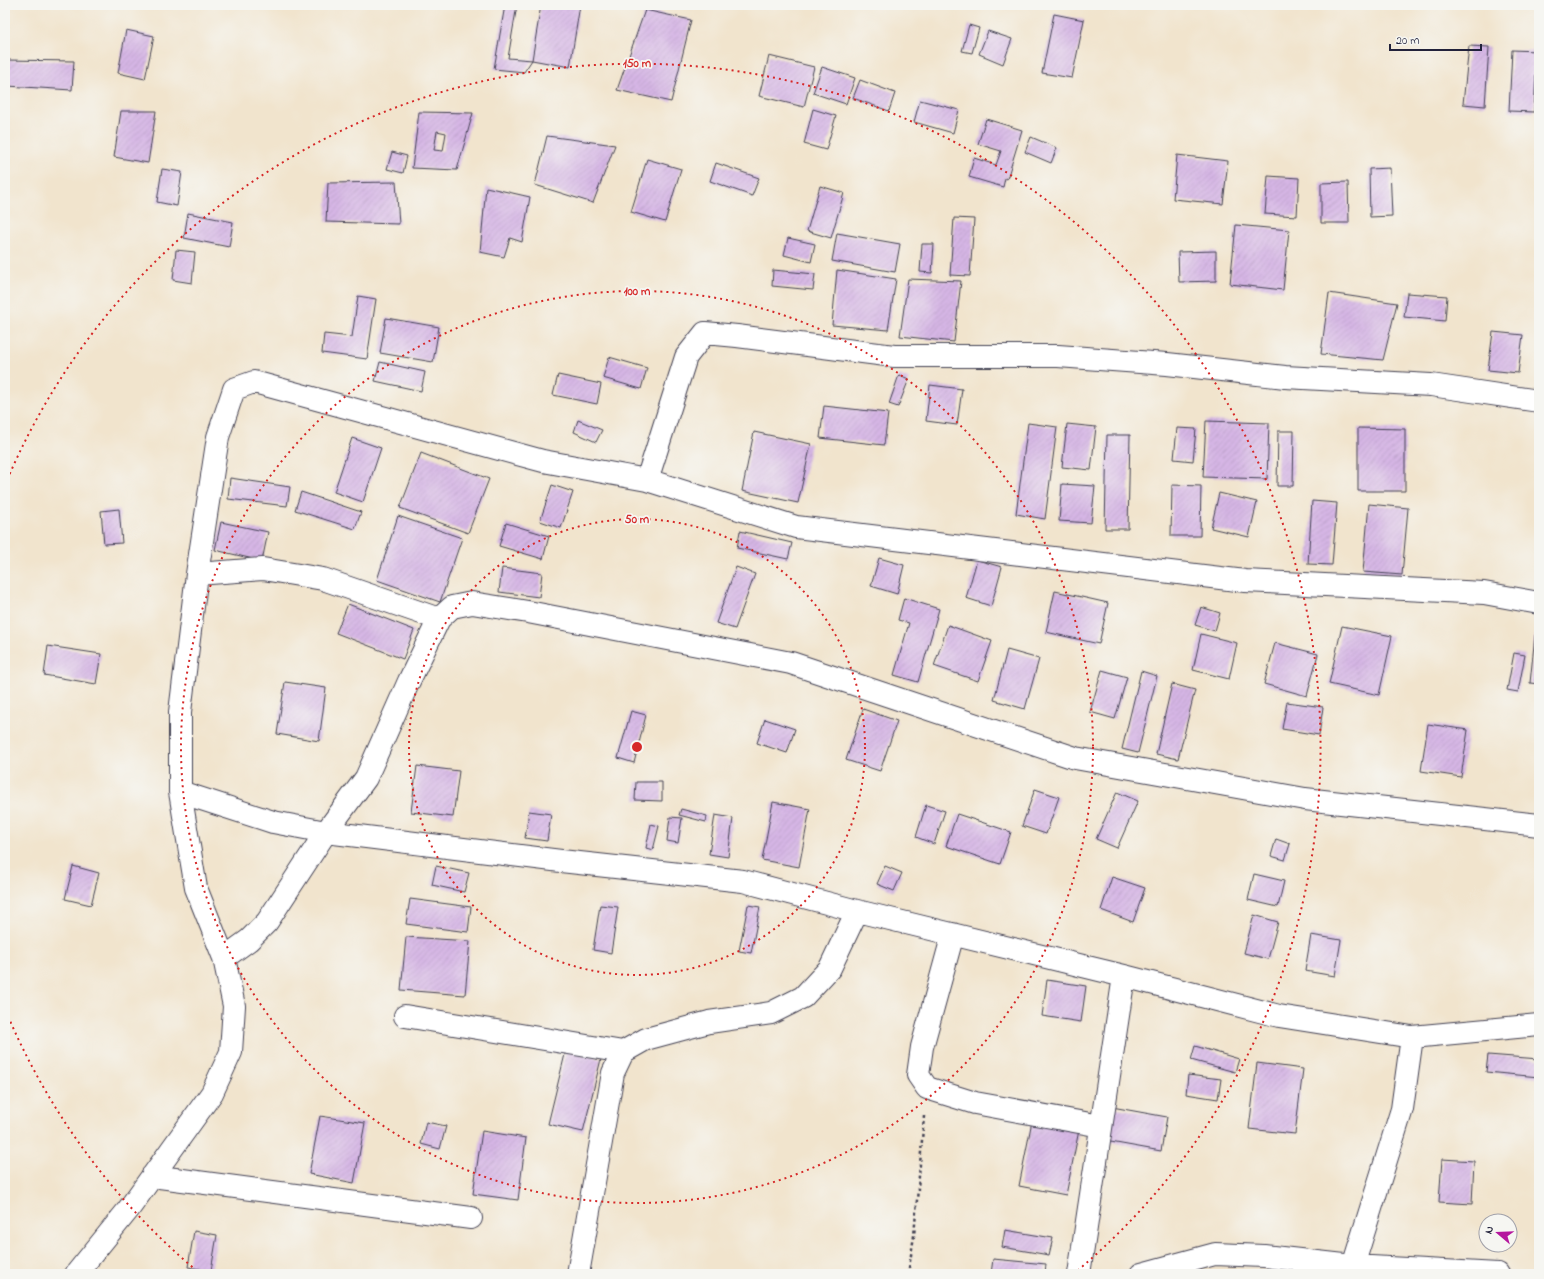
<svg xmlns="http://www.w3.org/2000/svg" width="1544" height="1279" viewBox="0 0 1544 1279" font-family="'Indie Flower',sans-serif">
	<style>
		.building { fill: url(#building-hatch); fill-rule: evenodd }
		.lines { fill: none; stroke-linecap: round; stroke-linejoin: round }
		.minor-casing { stroke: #413f51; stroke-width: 24 }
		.path { stroke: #413f51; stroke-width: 2.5; stroke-dasharray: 3 3; stroke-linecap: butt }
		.minor { stroke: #fff; stroke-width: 22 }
		.ring { fill: none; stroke: #d62828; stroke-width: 2; stroke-dasharray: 2 4 }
		.centre { fill: #d62828; stroke: #f6f6f2; stroke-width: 2 }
		.ring-label { font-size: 12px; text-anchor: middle; font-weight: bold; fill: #d62828; stroke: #f6f6f2; stroke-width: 3.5; stroke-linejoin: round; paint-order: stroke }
	</style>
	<defs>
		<pattern id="building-hatch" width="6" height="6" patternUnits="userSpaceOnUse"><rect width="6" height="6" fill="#d6b6e5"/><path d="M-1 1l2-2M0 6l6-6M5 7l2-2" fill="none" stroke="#b79cc5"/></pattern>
	</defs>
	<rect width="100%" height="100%" fill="#f6f6f2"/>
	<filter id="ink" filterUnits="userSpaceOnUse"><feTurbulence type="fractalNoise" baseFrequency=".025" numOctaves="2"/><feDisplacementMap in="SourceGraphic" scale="8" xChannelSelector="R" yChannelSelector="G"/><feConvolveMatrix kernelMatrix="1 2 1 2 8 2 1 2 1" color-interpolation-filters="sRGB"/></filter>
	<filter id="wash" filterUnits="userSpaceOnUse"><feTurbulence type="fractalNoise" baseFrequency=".012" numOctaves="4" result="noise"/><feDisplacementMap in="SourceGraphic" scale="16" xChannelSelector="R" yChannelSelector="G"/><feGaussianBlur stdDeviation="0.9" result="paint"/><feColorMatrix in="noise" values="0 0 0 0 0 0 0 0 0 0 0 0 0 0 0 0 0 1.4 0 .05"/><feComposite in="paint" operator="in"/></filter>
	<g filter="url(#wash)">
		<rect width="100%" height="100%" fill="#f1e4cd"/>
		<g id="blocks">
			<!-- building -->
			<path class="building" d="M505,5H517L508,58L532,60L524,72L494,69Z
				M541,5H580L570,67L532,60Z
				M645,10L691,20L671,102L617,90Z
				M1054,14L1084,20L1072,78L1042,73Z
				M969,25L979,28L972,53L962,51Z
				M126,30L154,36L145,79L118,73Z
				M988,31L1012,39L1003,64L979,54Z
				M1469,46L1489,47L1485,106L1463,104Z
				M1512,50L1537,51L1534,112L1509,111Z
				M769,56L814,67L804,107L759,96Z
				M5,60L74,61L72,90L7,86Z
				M822,67L855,78L846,104L813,93Z
				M860,80L895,93L889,111L853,98Z
				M920,100L959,110L953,133L914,122Z
				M813,109L836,116L826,150L804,144Z
				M121,111H156L148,163L114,157Z
				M419,112L473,113L457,170L412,168ZM437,131L446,133L443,151L434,150Z
				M986,119L1022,130L1007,179L1005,178L1003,187L969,177L974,158L996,165L1001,151L978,144Z
				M547,136L615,145L593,203L535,185Z
				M1031,137L1057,148L1051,163L1025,152Z
				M392,152L407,156L403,173L387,169Z
				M1177,155L1228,161L1223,204L1173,199Z
				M647,159L681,169L665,222L631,212Z
				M716,163L759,178L752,196L710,181Z
				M1390,168L1392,216L1370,217L1369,169Z
				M162,169L182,172L177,206L157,202Z
				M1268,176L1299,178L1297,216L1265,214Z
				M396,182L399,224L326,222L328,183Z
				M1348,182L1349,223H1321V183Z
				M820,186L844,193L831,238L807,231Z
				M486,187L530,197L522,242L510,238L504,257L480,252Z
				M188,213L233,222L229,247L184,238Z
				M954,218L974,219L970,276L950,275Z
				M1236,225L1289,230L1283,290L1230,284Z
				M837,233L900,244L895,272L832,261Z
				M788,238L815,244L811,262L784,255Z
				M922,244H934L932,273L920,272Z
				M176,250L195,252L192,283L173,280Z
				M1216,251V281L1179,282L1178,252Z
				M773,270L815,274L813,290L772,286Z
				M837,270L896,279L888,330L832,325Z
				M908,279L961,281L954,342L900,336Z
				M1329,293L1397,303L1383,360L1321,354Z
				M1407,293L1447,296L1445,321L1404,317Z
				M358,296L376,299L367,359L322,353L324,334L352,337Z
				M386,318L439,327L433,362L380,353Z
				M1493,332L1523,335L1518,373L1488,370Z
				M609,357L647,368L641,389L603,378Z
				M380,362L425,372L421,391L375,381Z
				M558,375L601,384L597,404L553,395Z
				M899,375L909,379L898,407L889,404Z
				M930,385L962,389L957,425L926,421Z
				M824,406L888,413L884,445L820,438Z
				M578,420L602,430L596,442L574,432Z
				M1206,421L1269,423L1267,479L1203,477Z
				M1028,423L1057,427L1045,519L1016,514Z
				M1067,424L1096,427L1091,470L1062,467Z
				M1177,428L1196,429L1193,461L1174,459Z
				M1358,428L1405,429V491H1358Z
				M1278,431H1294L1293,486H1277Z
				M754,432L811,444L798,503L742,491Z
				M1107,435H1130L1128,529H1105Z
				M352,438L381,448L363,502L334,492Z
				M421,453L489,479L468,533L400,508Z
				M230,478L290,487L287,506L228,499Z
				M1062,484L1095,486L1091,523L1059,521Z
				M552,485L573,492L561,528L540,521Z
				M1172,485L1201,486L1200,536H1171Z
				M301,492L361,512L355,529L295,510Z
				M1219,493L1257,502L1249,537L1211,528Z
				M1312,501L1337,503L1332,565L1308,564Z
				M1369,504L1408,508L1402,575L1363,572Z
				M119,509L122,543L104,544L101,511Z
				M398,516L462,538L440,602L377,580Z
				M221,522L268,532L262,561L215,550Z
				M506,523L549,536L543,559L499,546Z
				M740,531L792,543L788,559L737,548Z
				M879,558L904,565L897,594L871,586Z
				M977,560L1002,567L991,606L966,598Z
				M736,567L755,574L735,629L716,623Z
				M502,568L542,573L539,597L499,592Z
				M1055,591L1108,603L1099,644L1046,632Z
				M904,598L939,609L918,682L894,675L909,623L898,620Z
				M348,604L414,630L403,659L336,633Z
				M1201,607L1220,613L1215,631L1195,625Z
				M948,625L992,641L978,681L934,666Z
				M1342,626L1392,636L1379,695L1329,684Z
				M1201,634L1237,643L1229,679L1193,670Z
				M1535,635H1539V684L1530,683Z
				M1275,643L1318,654L1307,696L1264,684Z
				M48,646L101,654L96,684L44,675Z
				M1007,650L1039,659L1025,709L994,700Z
				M1514,653L1525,655L1518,692L1507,690Z
				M1102,670L1127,677L1115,719L1090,712Z
				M1141,671L1157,676L1138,753L1122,749Z
				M285,682L326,688L319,741L277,734Z
				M1172,684L1195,690L1178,759L1156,754Z
				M1287,702L1323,707L1319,735L1282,729Z
				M863,709L897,721L880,771L846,760Z
				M631,711L646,715L634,763L618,758Z
				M765,719L795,729L787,753L757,743Z
				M1428,724L1468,730L1461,777L1421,771Z
				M417,766L459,771L453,817L411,812Z
				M636,782H662V801L635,800Z
				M1035,789L1059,797L1046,834L1022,826Z
				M1117,792L1138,801L1117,848L1096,839Z
				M773,802L810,809L799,867L762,860Z
				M926,805L945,811L934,844L916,837Z
				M681,809L707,816L706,822L679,815Z
				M529,811L551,814L547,841L525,838Z
				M957,814L1011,832L1000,864L946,846Z
				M715,815L733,818L728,857L709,854Z
				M670,817L682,818L678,843L667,841Z
				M651,824L659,826L653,850L646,848Z
				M1276,839L1290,844L1285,860L1271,856Z
				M73,866L99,873L91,905L65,899Z
				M436,866L469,873L464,892L432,885Z
				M885,866L902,873L894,891L877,884Z
				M1254,874L1284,881L1278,907L1248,900Z
				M1112,877L1145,888L1133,922L1101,910Z
				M410,899L471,907L468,932L406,924Z
				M600,905L618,907L611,953L593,950Z
				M748,905L760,907L751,953L739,951Z
				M1254,915L1278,922L1268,959L1244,953Z
				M1311,935L1341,940L1335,976L1305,971Z
				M406,937L470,941L465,995L401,990Z
				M1047,980L1086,986L1081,1022L1042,1016Z
				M1195,1046L1239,1059L1235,1072L1191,1060Z
				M566,1050L601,1059L583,1132L548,1124Z
				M1488,1055L1539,1059V1077L1486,1072Z
				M1257,1063L1303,1069L1295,1134L1249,1129Z
				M1188,1075L1221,1079L1218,1099L1186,1094Z
				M1112,1107L1167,1117L1161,1151L1105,1141Z
				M320,1116L365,1123L354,1183L309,1174Z
				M1032,1121L1079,1130L1066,1195L1019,1186Z
				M426,1122L446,1126L440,1149L421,1144Z
				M482,1131L526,1138L518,1200L473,1194Z
				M1442,1159L1474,1161L1472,1204L1439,1202Z
				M1005,1230L1053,1238L1049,1255L1002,1247Z
				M194,1231L217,1235L211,1271L188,1267Z
				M993,1259L1046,1264L1045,1274H991Z"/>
		</g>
	</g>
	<g filter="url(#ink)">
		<use href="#blocks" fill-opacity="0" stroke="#413f51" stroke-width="1"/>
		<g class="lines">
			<!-- minor casing -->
			<g class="minor-casing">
				<path id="minor" d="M647,480L686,357L705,333L737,336L894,356H1058L1167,364L1285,377L1431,385L1539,401
					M197,574L263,569L323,579L439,619
					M180,792L273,822L326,832L561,861L743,881L857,911L1124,976L1279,1016L1412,1037L1539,1025
					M953,934L922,1047L918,1075L927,1088L975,1103L1101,1126
					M224,958L249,940L267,922L326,832L366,778L409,681L439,619L452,607L472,603L528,612L791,663L1075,758L1305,799L1539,825
					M405,1016L623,1052
					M152,1176L471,1218
					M1353,1266L1402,1109L1412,1037
					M76,1274L128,1210L212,1093L231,1052L234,1006L224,958L196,888L180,792V712L197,574L218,437L234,389L254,382L543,461L647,480L796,527L1245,581L1484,593L1539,603
					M578,1274L613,1073L623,1052L646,1039L709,1022L771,1013L803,997L830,968L857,911
					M1079,1274L1124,976
					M1141,1274L1215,1254L1264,1256L1353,1266L1498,1274"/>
			</g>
			<!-- path -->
			<path class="path" d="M908,1274L914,1236L924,1116"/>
			<!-- minor -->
			<use href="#minor" class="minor"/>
		</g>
	</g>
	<!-- distance rings -->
	<g class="ring">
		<circle cx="637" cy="747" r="228"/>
		<circle cx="637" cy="747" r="456"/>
		<path d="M197 1271A684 684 0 0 1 5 1009M5 485A684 684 0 1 1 1077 1271"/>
	</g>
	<circle cx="637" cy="747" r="6" class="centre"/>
	<g class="ring-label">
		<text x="637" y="67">150 m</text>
		<text x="637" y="295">100 m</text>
		<text x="637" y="523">50 m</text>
	</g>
	<!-- margin -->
	<rect width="1544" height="1279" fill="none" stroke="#f6f6f2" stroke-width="20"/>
	<!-- north arrow -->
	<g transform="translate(1498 1233) rotate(289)"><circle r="19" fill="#f6f6f2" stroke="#a1a1a9"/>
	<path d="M0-3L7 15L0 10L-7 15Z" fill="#b5179e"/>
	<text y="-6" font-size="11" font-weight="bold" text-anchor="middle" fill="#22223b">N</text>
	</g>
	<!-- scale -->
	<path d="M1390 44v6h91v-6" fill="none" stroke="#22223b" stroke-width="2"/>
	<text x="1396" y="44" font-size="12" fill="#22223b" stroke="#f6f6f2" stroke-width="3" paint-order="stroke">20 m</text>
</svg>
